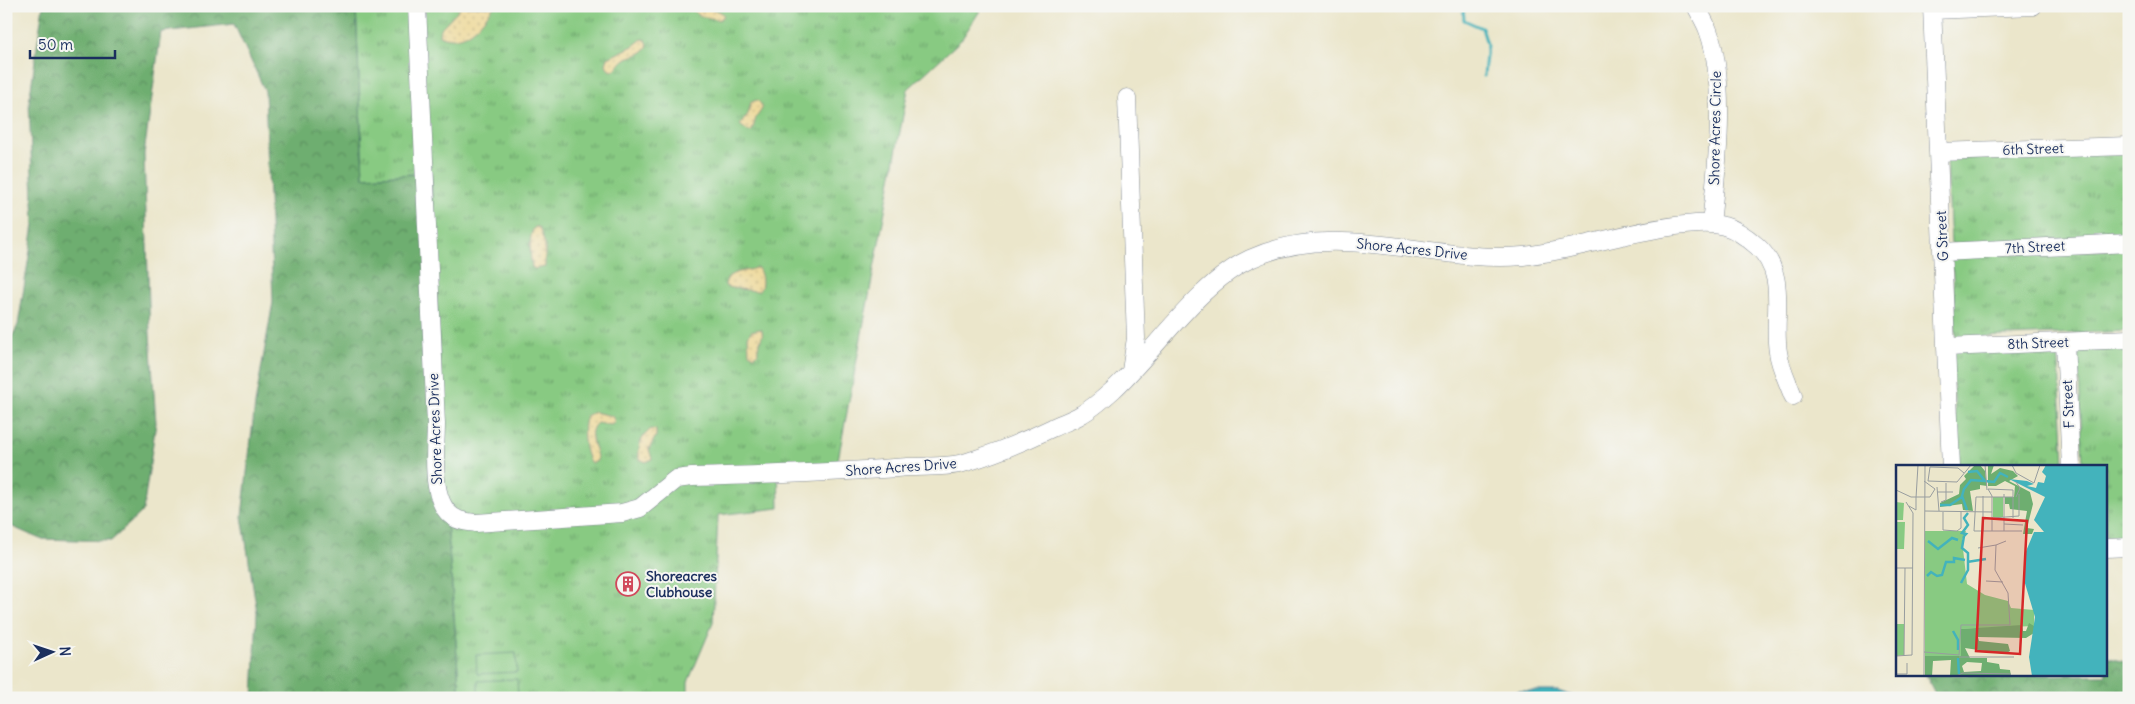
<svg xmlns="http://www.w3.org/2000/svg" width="2135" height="704" viewBox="0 0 2135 704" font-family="Delius,sans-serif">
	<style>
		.grass { fill: url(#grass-tufts); stroke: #527c70 }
		.forest { fill: url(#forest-crowns); stroke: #446e67 }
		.sand { fill: url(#sand-dots); stroke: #84847e }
		.pitch { fill: #88ca82; stroke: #527c70 }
		.water { fill: #43b3bc; stroke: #2f718d }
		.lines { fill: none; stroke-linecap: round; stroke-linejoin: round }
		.stream { stroke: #43b3bc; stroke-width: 3 }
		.minor-casing { stroke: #838a94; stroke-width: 19 }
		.minor { stroke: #fff; stroke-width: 18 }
		.labels { text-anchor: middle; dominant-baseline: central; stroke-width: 4; stroke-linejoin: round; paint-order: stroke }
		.street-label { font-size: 14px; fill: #1b2f5e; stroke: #f6f6f2 }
		.poi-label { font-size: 14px; font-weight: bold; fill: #1b2f5e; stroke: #f6f6f2; text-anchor: start }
		.inset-river { fill: none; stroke: #43b3bc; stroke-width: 2.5 }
		.inset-road { fill: none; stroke: #989d9f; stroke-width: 1 }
		.view { fill: #d62828; fill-opacity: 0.15; stroke: #d62828; stroke-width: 2.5 }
		.inset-edge { fill: none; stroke: #1b2f5e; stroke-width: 2.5 }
	</style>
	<defs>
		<pattern id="grass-tufts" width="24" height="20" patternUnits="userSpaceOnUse" patternTransform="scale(1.25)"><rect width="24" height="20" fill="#88ca82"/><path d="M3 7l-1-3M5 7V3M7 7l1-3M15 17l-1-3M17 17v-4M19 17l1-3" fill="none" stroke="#6ea46e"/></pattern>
		<pattern id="forest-crowns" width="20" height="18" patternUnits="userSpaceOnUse" patternTransform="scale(1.25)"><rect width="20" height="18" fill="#6eae70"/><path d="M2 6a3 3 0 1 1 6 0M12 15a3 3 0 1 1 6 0" fill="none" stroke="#5a8e5f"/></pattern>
		<pattern id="sand-dots" width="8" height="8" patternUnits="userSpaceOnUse" patternTransform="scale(1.25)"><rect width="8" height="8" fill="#eeda9e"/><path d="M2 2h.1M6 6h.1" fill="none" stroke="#ccbb8a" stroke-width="1.8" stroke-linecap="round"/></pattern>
	</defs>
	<rect width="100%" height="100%" fill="#f6f6f2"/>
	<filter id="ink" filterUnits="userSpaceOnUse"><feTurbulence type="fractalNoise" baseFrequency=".02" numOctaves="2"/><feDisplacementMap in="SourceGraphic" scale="10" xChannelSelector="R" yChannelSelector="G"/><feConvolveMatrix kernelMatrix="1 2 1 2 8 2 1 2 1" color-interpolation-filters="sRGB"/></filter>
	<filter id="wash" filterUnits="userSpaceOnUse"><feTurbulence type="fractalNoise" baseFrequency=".0096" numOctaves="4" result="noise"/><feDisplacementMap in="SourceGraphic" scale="20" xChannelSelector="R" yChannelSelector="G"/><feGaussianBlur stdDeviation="1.12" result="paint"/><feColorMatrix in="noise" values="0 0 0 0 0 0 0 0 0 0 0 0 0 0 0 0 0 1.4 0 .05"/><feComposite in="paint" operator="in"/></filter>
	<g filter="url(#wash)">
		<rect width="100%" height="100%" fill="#ebe6cb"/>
		<!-- grass -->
		<path class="grass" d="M356,6H983L961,40L908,89L837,465L778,466L779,508L718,515L713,623L688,682V698H460L445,493L431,173L363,177Z
			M2129,151V236L1951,244L1947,159Z
			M2129,249V331L1956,338L1952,256Z
			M2058,346L2064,466H1957L1952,351Z
			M2129,349V540L2106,541V467L2083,466L2078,351Z"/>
		<!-- forest -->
		<path class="forest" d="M43,6H356L363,177L431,173L445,493L460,698H253L257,612L242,516L255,404L273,302L265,91L234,24L161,32L144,154L150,334L156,423L143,511L111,541L40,539L6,524V348L18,325L34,225L29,102Z
			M2106,657L2129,663V698H1937L1926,675H2106Z"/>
		<!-- sand -->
		<path class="sand" d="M462,6H494C480,25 465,46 439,35L440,29Z
			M691,6H705L721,12L724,16L719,20C708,16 696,19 691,6Z
			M642,39L646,40L648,44C645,57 633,53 624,60C619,64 618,69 612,71L608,69L606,64L608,58L633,46Z
			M757,100L761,104L762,109L756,118L752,131L749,132L740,125L748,114L751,102Z
			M535,227H539L540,230L545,244V267L535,269L532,267C530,257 528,233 535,227Z
			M755,268H758C762,274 764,286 759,291C754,291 728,288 725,286C726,270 743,273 755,268Z
			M761,329C766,335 756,345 758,353L754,356L749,353L748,337L751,331Z
			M594,412L612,416L615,422L611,425L597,423C586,432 595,446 597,457V461L593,463L590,462C584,453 581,426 586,416Z
			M651,429L656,430V436L649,449L652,459L646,462L639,459C638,446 640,438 651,429Z"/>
		<!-- pitch -->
		<path class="pitch" d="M516,653L517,672L477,674L476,655Z
			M517,679L518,697L478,698V681Z"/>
		<!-- water -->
		<path class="water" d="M1518,691H1558L1579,698H1500Z"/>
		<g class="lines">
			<!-- stream -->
			<path class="stream" d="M1463,6L1464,20L1482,28L1487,44L1484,76"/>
		</g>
	</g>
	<g filter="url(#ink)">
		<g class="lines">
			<!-- minor casing -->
			<g class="minor-casing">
				<path id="minor" d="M417,6L436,424C436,450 428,506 457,519C463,522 470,522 476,523L622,513L640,508L676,479L692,477C764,475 836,473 908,467C927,466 948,468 967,462C996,453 1025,441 1052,428C1062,423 1073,420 1082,414C1093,408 1104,398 1113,390C1155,351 1200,282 1250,259C1337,218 1434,264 1523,256C1578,250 1630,230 1685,225C1698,224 1711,222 1724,226C1736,229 1748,238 1757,246C1789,275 1772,316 1778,352C1780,367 1788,382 1793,396
					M1696,6C1700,14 1705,22 1708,30C1727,81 1717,170 1711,224
					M1932,6L1951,467
					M1932,10L2033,6
					M1127,98L1136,338L1131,371
					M1938,152L2129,146
					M1942,252L2129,243
					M2065,342L2071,467
					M1947,347L2129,339
					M2106,548L2129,547"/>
			</g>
			<!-- minor -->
			<use href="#minor" class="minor"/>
		</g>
	</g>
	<!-- icons -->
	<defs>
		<g id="building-ring" transform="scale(1.25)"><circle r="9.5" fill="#f6f6f2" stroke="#d1495b" stroke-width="1.5"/><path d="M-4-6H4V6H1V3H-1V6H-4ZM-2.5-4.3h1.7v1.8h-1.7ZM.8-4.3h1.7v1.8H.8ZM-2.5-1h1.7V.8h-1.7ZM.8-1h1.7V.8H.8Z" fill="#d1495b"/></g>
	</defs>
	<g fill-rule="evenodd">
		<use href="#building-ring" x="628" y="584"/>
	</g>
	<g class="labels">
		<!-- street labels -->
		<g class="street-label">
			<text transform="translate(1715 128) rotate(-89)">Shore Acres Circle</text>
			<text transform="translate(2033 149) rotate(-2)">6th Street</text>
			<text transform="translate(1942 236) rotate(-93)">G Street</text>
			<text transform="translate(2035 247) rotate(-3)">7th Street</text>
			<text transform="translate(1412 249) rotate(6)">Shore Acres Drive</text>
			<text transform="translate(2038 343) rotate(-2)">8th Street</text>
			<text transform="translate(2068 404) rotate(-93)">F Street</text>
			<text transform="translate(435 429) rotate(-92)">Shore Acres Drive</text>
			<text transform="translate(901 467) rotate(-4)">Shore Acres Drive</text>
		</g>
		<!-- poi labels -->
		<g class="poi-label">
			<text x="646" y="576">Shoreacres<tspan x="646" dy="16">Clubhouse</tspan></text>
		</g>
	</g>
	<!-- overview -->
	<g transform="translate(1896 465)">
		<rect width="211" height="211" fill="#ebe6cb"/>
		<path d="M97,32H107V52H97ZM0,37L8,38L7,55H0ZM0,57H9L8,84H0ZM29,66H70L66,75L71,119L89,130L112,136L115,143L138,145V161L65,164V191H29ZM0,159H8V190L0,191Z" fill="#88ca82"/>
		<path d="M79,0H84L89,6L91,21L84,20V24L74,26L77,46L67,45L66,39L44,42V38L63,29L64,20L70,14L68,11ZM92,0H98L95,9L104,3L117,6L122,11L113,16L134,27L137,39L131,63L138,64L136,69H127L131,46L114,44L113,39H109V32H118L119,21L109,16L100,21H92ZM133,158L138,161V168L130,173L82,172L83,176L112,179L114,186L109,189L69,183L74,193H91V197L103,199L104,204L114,205L115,211H54L55,195L37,196L36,211H29V191H65V164L126,160L127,166H130ZM71,197L86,198L85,206L68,207L66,201Z" fill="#6eae70" fill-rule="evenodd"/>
		<path d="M150,0H211V211H136L133,192L139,152L128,115V91L138,67H148L138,55L149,32L113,14L131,16L138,19L131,21L140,23L142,17L148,18L150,11L146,7Z" fill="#43b3bc"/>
		<path class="inset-river" d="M72,7L81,6L89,16L98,17L104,8L112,12M44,40H54L66,32M71,45L66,31L68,24L75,15L89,16M68,71L70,69L66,68L72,60L68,53L72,48M32,76L42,84L56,73L62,75M71,97L90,94M31,111L35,107L41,111L46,110L50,97H58V93L69,95M65,118L72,105V88L66,83L68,71M57,166L62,175V185M62,193L63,209"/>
		<path class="inset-road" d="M89,0L91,25M116,0L120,8L138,18L144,0M68,8L62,3L34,2L32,16L61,17L75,0M41,22L43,46M0,25L15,32H34L39,24L28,16M41,27H57M117,32H80L78,66H126M120,32L124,23L120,17M20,33L22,0M45,37L50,35V18M13,41L20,45V33M29,46L96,47M47,47V65L61,66L65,63V47M123,51V29M96,53L123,51M108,59L127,60M87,66V31M96,66V31L92,24L117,25V53M108,66V29M82,83L100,80M0,103H17M90,116L107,117M28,187L63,190L65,160H114L112,128L99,105L100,80L110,76M0,191L16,190L17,48L10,37M8,191L9,103M63,192H118M0,209H11V198M28,211L29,0M60,211L67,208L115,209"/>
		<path class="view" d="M87,53L131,56L124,189L80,186Z"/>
		<rect width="211" height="211" class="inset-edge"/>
	</g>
	<!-- margin -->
	<rect width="2135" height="704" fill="none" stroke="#f6f6f2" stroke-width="25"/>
	<!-- north arrow -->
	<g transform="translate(52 652) rotate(87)" stroke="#f6f6f2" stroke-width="4" paint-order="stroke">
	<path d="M0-4L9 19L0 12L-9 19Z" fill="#1b2f5e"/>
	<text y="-8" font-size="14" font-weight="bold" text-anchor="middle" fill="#1b2f5e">N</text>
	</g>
	<!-- scale -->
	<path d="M30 50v8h85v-8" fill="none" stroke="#1b2f5e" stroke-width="2.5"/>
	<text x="38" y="50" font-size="15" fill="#1b2f5e" stroke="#f6f6f2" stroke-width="4" paint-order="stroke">50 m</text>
</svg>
